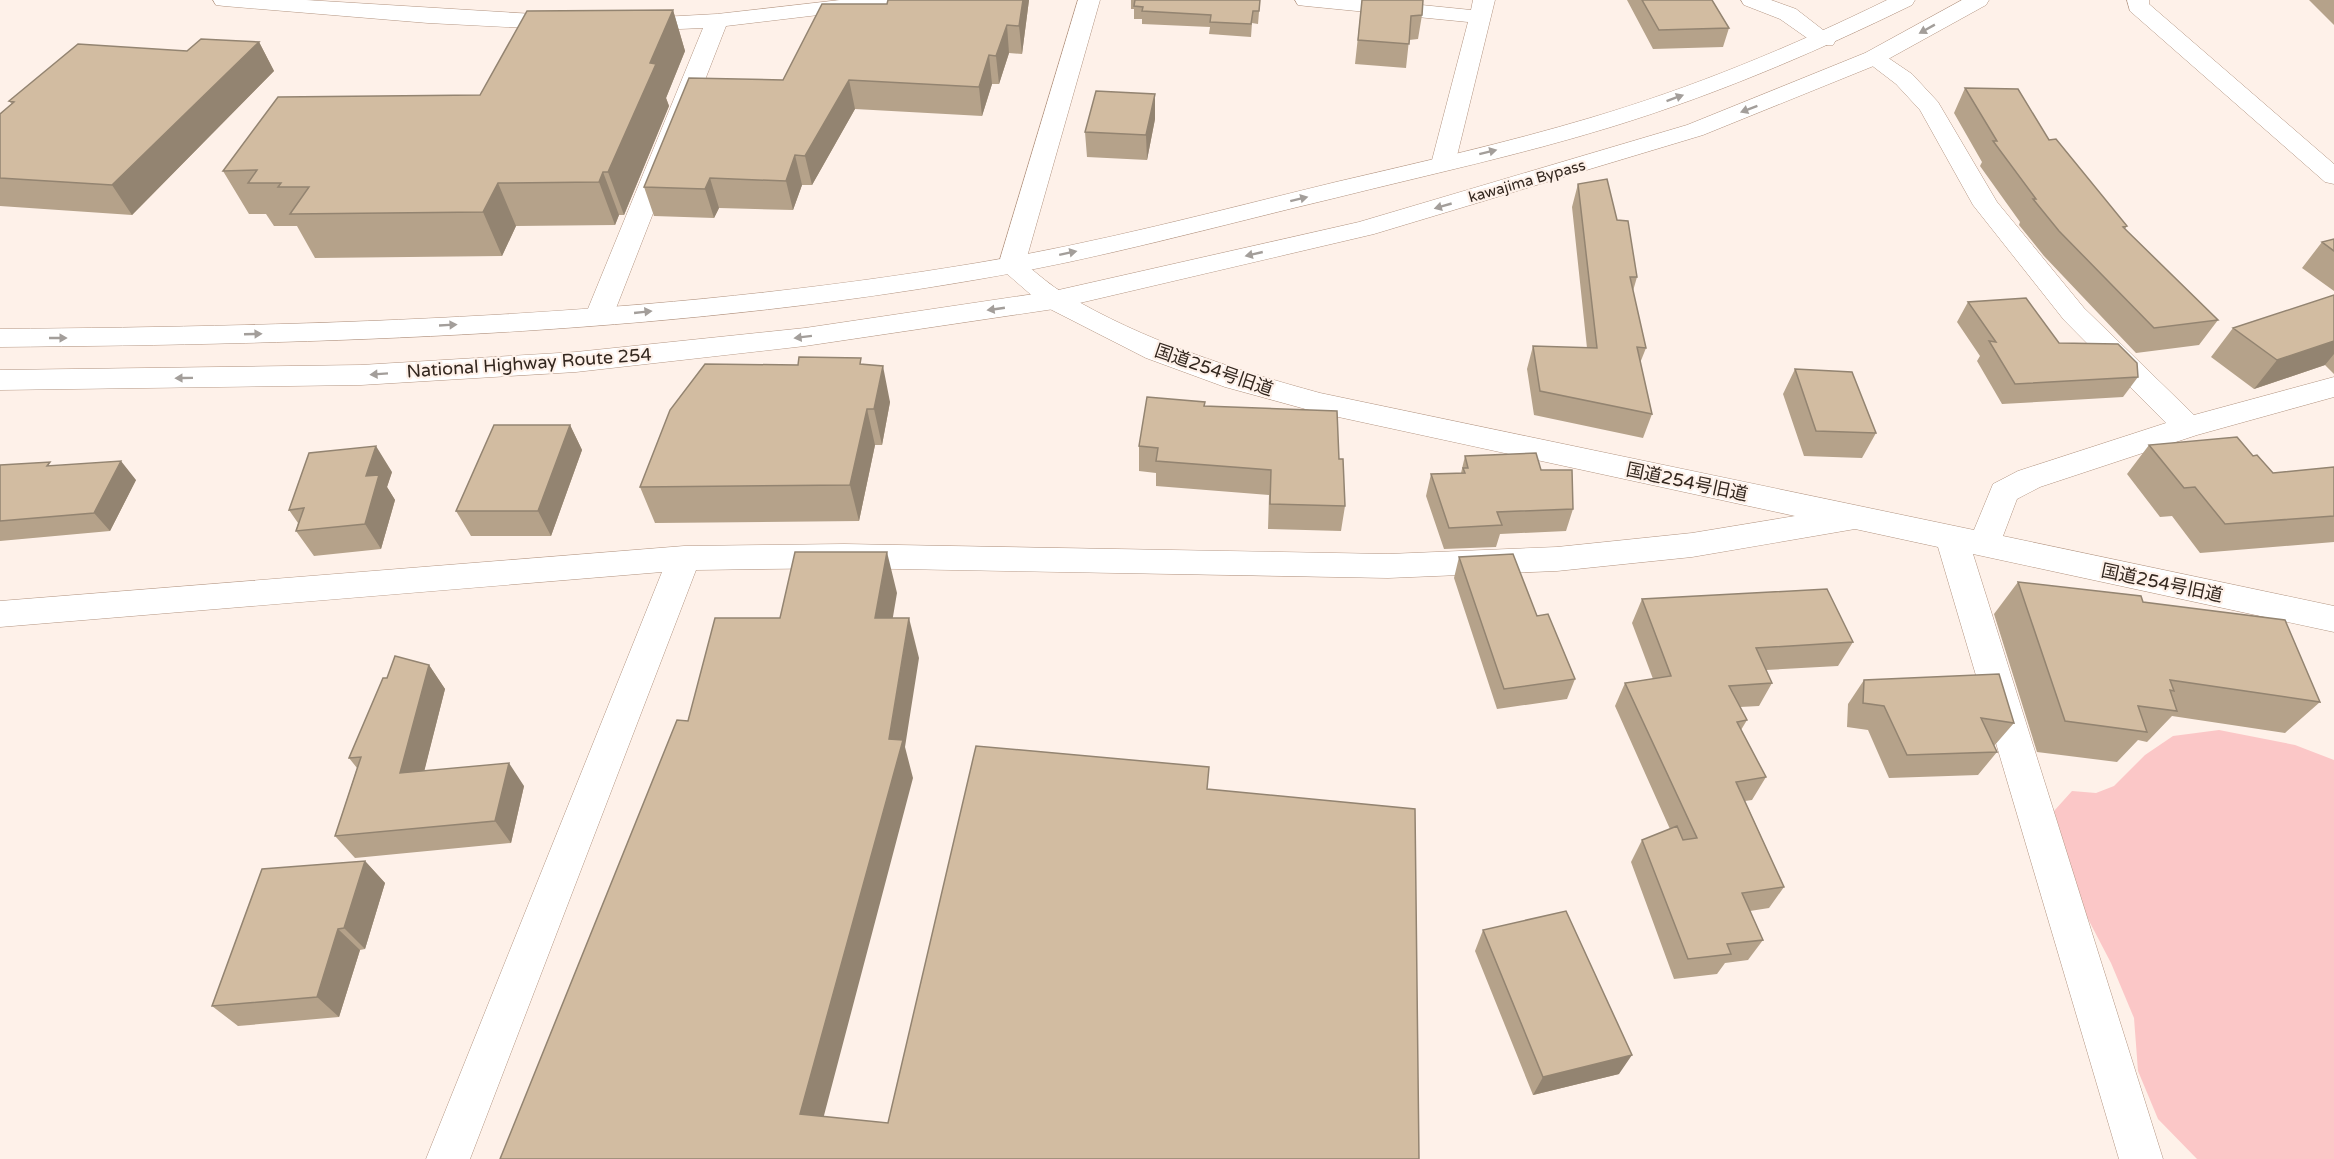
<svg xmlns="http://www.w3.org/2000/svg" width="2334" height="1159" viewBox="0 0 2334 1159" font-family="'Varela Round','Noto Sans JP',sans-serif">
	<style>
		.green { fill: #fbc7c7 }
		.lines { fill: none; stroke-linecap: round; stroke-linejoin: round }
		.minor-casing { stroke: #b29481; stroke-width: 1 }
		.highway-casing { stroke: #b29481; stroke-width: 1 }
		.minor { fill: #fff; fill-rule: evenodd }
		.highway { fill: #fff; fill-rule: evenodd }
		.wall { fill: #b5a28a }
		.shaded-wall { fill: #938471 }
		.building { fill: #d2bca1; stroke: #938471; stroke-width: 1.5 }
		.oneway { fill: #a39e9a }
		.labels { text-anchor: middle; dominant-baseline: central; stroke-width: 4.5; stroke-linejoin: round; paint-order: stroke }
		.far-street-label { font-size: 15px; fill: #33271f; stroke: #fef1e9 }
		.street-label { font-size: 18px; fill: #33271f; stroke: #fef1e9 }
	</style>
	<rect width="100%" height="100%" fill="#fef1e9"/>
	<!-- green -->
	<path class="green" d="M2219,730L2295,745L2334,760V1159H2197L2158,1119L2138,1071L2134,1018L2111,963L2086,915L2054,811L2072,791L2096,793L2114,786L2145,755L2173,736Z"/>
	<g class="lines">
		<!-- minor casing -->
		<g class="minor-casing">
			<path id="minor" d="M213,0H306L567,16L575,18L578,23L575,28L567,30L428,23L224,6L216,5Z
				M840,0H905L902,5L894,6L726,26L613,316L609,322L599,325L589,322L585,316L703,28L633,31L625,29L622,24L625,19L717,14Z
				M1078,0H1100L1025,264C1038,274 1051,286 1065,294C1144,341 1232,369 1320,393L1974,530L1993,484L2018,471L2166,423L2064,320L1973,205L1920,110L1896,84L1862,58L1865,53H1881L1912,74L1938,102L1997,202L2084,308L2194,415L2334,377V397L2197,435L2040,487L2017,499L2003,536L2334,606V632L1973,554L2163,1159H2119L1938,547L1855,529L1692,557L1557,571L1388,578L844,568L696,570L470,1159H426L662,572L0,627V601L684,546L844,544L1388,554L1557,547L1692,533L1795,516L1320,413L1225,387L1146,358L1044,306L998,266Z
				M1295,0H1372L1471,10L1473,0H1495L1455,164L1452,169L1443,171L1434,169L1431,164L1468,22L1306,6L1298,5Z
				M1741,0H1771L1796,9L1836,40L1833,45H1817L1780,19L1744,5Z
				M2127,0H2149V4L2334,164V184L2325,182L2130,11Z"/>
		</g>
		<!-- highway casing -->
		<g class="highway-casing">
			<path id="highway" d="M1887,0H1915L1912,5C1814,53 1715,95 1611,127C1520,155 1427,175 1335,198C1217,226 1100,259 980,279C658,335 327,344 0,347V329C326,326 655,317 977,263C1098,243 1217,211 1336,182C1421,162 1506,143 1590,118C1692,88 1791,47 1887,0Z
				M1962,0H1989L1986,5L1881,63L1703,135L1374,234L1054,309L805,346L576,372L361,385L0,390V370L361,365L576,352L805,328L1054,291L1359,222L1687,125L1865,53Z"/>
		</g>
		<!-- minor -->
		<use href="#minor" class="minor"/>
		<!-- highway -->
		<use href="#highway" class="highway"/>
	</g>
	<!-- wall -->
	<path class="wall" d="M888,0H1029L1022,54L1009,53L999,84H992L982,116L855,109L812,185H802L793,210L719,208L714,218L654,216L644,187L783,80L887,4Z
		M1131,0H1260L1258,24L1252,23L1251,37L1209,34L1210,27L1142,24V19H1134V9H1131Z
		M1362,0L1422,15L1418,39L1409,40L1406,68L1355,64Z
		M1627,0H1712L1729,28L1723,47L1653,49Z
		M2309,0H2334V25Z
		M673,10L685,51L666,98L669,106L624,215H619L615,225L516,226L502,256L315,258L297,226H274L266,214H249L223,171L480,95Z
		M259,42L274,71L132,215L0,206V114L12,104L9,101L187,51Z
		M1965,88L2049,140L2127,226L2125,229L2218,320L2199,345L2136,353L2044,256L2019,225L2020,222L1980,166L1982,162L1954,113Z
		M1155,119L1147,160L1087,157L1085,132Z
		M1578,184L1617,220L1637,277L1633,291L1646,348L1640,363L1652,414L1643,438L1534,415L1527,369L1533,346L1587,348L1572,207Z
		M2334,239V291L2302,268L2322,242Z
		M2334,295V374L2325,365L2254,389L2211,357L2233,328Z
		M1968,302L2059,343L2138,377L2123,397L2002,404L1977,361L1980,356L1957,322Z
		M863,364L890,402L882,445H875L859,521L655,523L640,487L798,365Z
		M1795,369L1876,433L1862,458L1804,456L1783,394Z
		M1205,406L1339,459L1345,506L1341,531L1268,529L1269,495L1156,486V473L1139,471V446Z
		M570,425L582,450L551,536H471L456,511Z
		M2149,445L2253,456L2273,473L2334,467V542L2200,553L2172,516L2160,517L2127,474Z
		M1465,456L1541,470L1573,509L1566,531L1500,534L1496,547L1444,549L1426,496L1431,474L1461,473Z
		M0,465L53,466L136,480L110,531L0,541Z
		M392,472L387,487L395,500L381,549L314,556L296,531L298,523L289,510Z
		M1459,557L1537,616L1575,679L1567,699L1497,709L1454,578Z
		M2018,582L2143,602L2320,702L2285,733L2172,716L2147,742L2138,740L2117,762L2037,752L1994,614Z
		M1642,599L1853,642L1838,666L1766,670L1772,683L1759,706L1740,707L1747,720L1741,730L1766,777L1752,800L1745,801L1784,887L1769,908L1750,911L1763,940L1748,960L1725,963L1717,974L1674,979L1631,862L1642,840L1670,829L1615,706L1625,683L1653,679L1632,623Z
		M429,665L445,689L424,771L524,786L511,843L355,858L335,836L357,768L349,758L387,678Z
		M1864,680L2014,723L1994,746L1997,752L1978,775L1889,778L1868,730L1847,727L1848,704Z
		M365,861L385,883L365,949L360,950L339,1017L238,1026L212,1006Z
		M1483,930L1619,1074L1533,1095L1475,951Z"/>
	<!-- shaded-wall -->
	<path class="shaded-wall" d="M1023,0H1029L1022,54L1019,26Z
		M673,10L685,51L666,98L669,106L624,215L608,172L650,63Z
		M1007,25L1009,53L999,84L996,56Z
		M259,42L274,71L132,215L112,185Z
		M989,55L992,84L982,116L979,87Z
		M849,80L855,109L812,185L805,156Z
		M1155,94V119L1147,160L1146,135Z
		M795,155L802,185L793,210L786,181Z
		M603,172L619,215L615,225L599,182Z
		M710,178L719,208L714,218L705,189Z
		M498,183L516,226L502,256L483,212Z
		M2334,341V354L2325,365L2254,389L2277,360Z
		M883,366L890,402L882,445L874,409Z
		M867,409L875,445L859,521L850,485Z
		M570,425L582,450L551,536L538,511Z
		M376,446L392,472L387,487L395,500L381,549L365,524L366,476Z
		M121,461L136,480L110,531L94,513Z
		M887,552L897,593L886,658L875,618Z
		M909,618L919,658L905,747L913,778L817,1142L800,1114L889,739Z
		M429,665L445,689L418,796L400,773Z
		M509,763L524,786L511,843L495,821Z
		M365,861L385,883L365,949L344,928Z
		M338,929L360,950L339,1017L317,997Z
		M1632,1055L1619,1074L1533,1095L1543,1077Z"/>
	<!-- building -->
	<path class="building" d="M888,0H1023L1019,26L1007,25L996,56L989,55L979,87L849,80L805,156L795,155L786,181L710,178L705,189L644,187L689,78L783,80L822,4H887Z
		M1135,0H1260L1259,11H1253L1251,24L1210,22L1211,15L1142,11L1143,7L1134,6Z
		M1362,0H1423L1422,15L1411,16L1409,44L1358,40Z
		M1642,0H1712L1729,28L1659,30Z
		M673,10L650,63L656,64L608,172H603L599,182L498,183L483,212L290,214L309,187H278L281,183H248L257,170L223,171L278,97L480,95L527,11Z
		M201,39L259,42L112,185L0,178V114L14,102L9,101L78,44L187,51Z
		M1965,88L2018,89L2049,140L2056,139L2127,226L2123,227L2218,320L2154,328L2059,231L2033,199H2036L1993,141H1997Z
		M1096,91L1155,94L1146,135L1085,132Z
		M1607,179L1617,220L1628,221L1637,277H1630L1646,348L1637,347L1652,414L1540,391L1533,346L1597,348L1578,184Z
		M2334,239V251L2322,242Z
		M2334,295V341L2277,360L2233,328Z
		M2026,298L2059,343L2118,344L2137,363L2138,377L2015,384L1989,341L1996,342L1968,302Z
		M799,357L861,358L860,364L883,366L874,409H867L850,485L640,487L670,410L705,364L798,365Z
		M1795,369L1852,372L1876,433L1816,431Z
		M1147,397L1205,402L1204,406L1337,411L1339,459H1343L1345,506L1270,504L1271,470L1156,461L1158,448L1139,446Z
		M494,425H570L538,511H456Z
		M2237,437L2253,456L2257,455L2273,473L2334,467V516L2225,524L2195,487L2184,488L2149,445Z
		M376,446L366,476L379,475L365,524L296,531L304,508L289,510L309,453Z
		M1536,453L1541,470H1572L1573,509L1497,512L1502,525L1449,528L1431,474L1465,473L1463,468H1468L1465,456Z
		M121,461L94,513L0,521V465L50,462L47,466Z
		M795,552H887L875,618H909L889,739L903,740L800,1114L888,1123L976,746L1209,767L1207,789L1415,809L1419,1159H500L677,720L688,721L715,618H780Z
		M1513,554L1537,616L1548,614L1575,679L1504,689L1459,557Z
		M2018,582L2141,596L2143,602L2285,620L2320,702L2170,680L2174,691L2170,690L2177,711L2138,706L2147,732L2065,721Z
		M1827,589L1853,642L1756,648L1772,683L1729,686L1747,720L1737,722L1766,777L1736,782L1784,887L1742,893L1763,940L1727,944L1731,954L1688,959L1642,840L1677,826L1683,840L1697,838L1625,683L1671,676L1642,599Z
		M395,656L429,665L400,773L509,763L495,821L335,836L361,757L349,758L383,678H387Z
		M1999,674L2014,723L1981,718L1997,752L1907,755L1884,706L1863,703L1864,680Z
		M365,861L344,928L338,929L317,997L212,1006L262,869Z
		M1566,911L1632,1055L1543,1077L1483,930Z"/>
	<!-- one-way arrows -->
	<defs><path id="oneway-solid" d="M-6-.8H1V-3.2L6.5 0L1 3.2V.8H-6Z" transform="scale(1.5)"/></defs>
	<g class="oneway">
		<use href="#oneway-solid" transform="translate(1927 29) rotate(151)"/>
		<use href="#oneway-solid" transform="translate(1675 98) rotate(-20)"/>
		<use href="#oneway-solid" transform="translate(1749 109) rotate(159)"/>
		<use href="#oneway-solid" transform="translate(1488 152) rotate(-14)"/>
		<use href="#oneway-solid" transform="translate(1299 199) rotate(-14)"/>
		<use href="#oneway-solid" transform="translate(1443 206) rotate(164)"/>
		<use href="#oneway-solid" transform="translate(1068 253) rotate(-12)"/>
		<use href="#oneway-solid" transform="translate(1254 254) rotate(167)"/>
		<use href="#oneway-solid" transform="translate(996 309) rotate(172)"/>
		<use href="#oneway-solid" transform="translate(643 312) rotate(-6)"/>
		<use href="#oneway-solid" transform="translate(448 325) rotate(-3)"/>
		<use href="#oneway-solid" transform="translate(253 334) rotate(-2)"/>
		<use href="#oneway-solid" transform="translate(803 337) rotate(173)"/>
		<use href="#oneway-solid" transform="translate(58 338)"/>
		<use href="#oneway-solid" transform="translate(379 374) rotate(176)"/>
		<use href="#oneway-solid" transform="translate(184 378) rotate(179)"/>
	</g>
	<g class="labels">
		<!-- far-street labels -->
		<g class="far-street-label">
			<text transform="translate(1527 181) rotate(-16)">kawajima Bypass</text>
		</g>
		<!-- street labels -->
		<g class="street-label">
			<text transform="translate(529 363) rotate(-4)">National Highway Route 254</text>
			<text transform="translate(1214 370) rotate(19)">国道254号旧道</text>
			<text transform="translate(1687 482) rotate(12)">国道254号旧道</text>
			<text transform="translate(2162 583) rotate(12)">国道254号旧道</text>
		</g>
	</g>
</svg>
